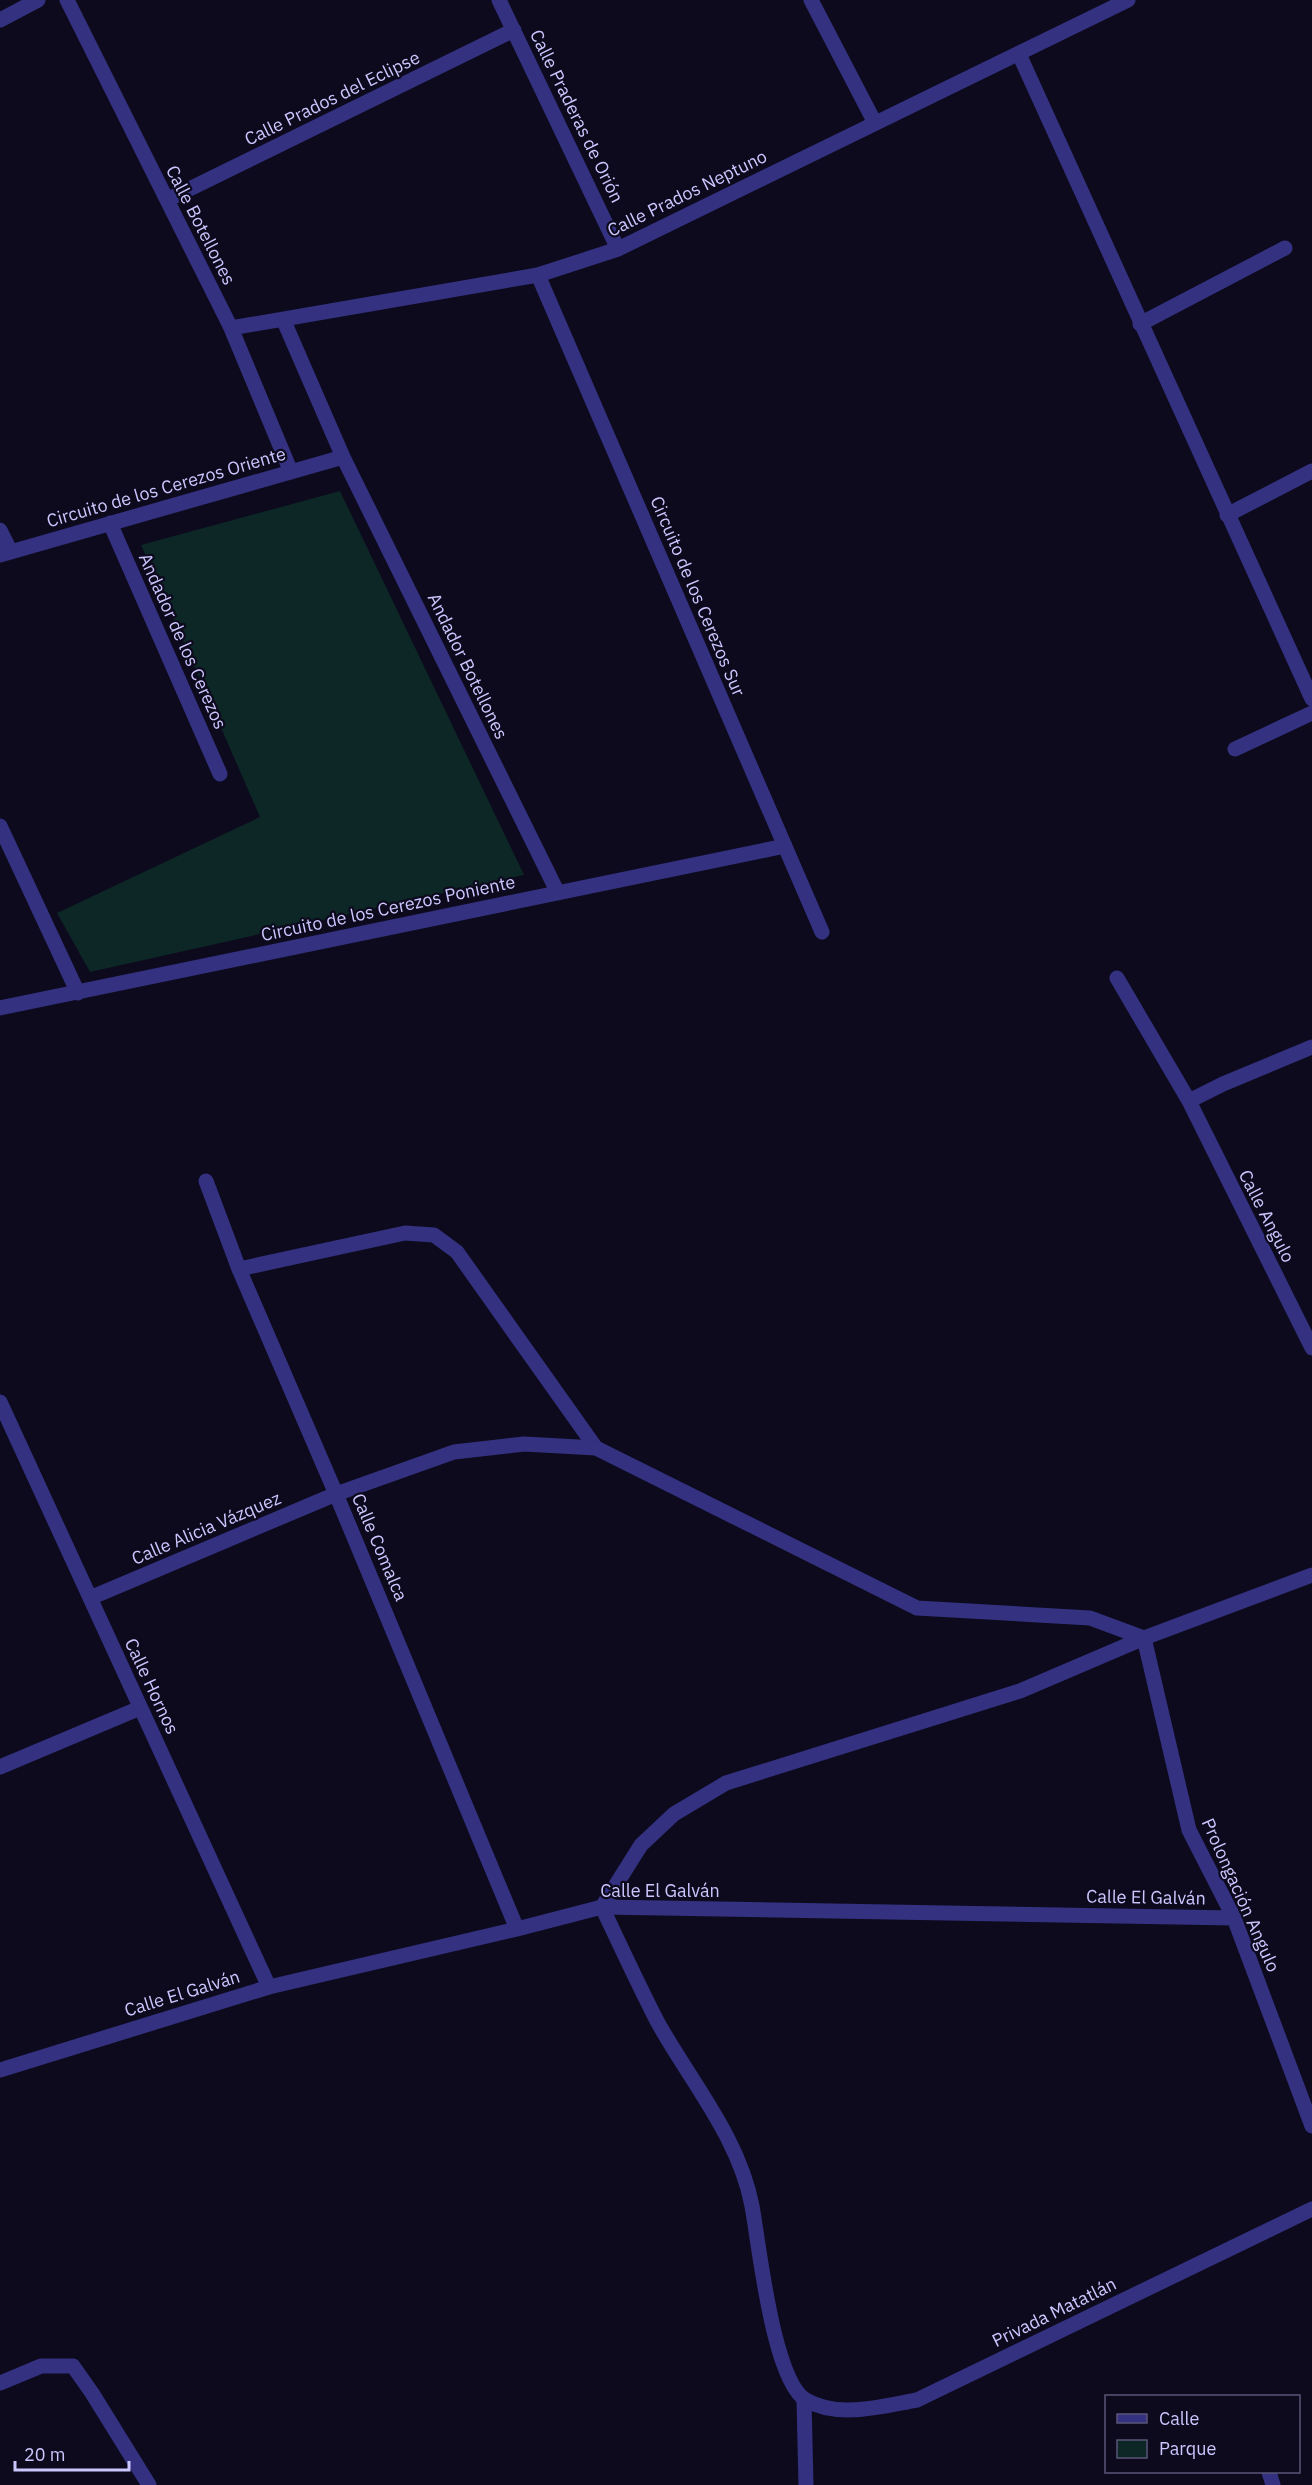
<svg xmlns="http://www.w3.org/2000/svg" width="1312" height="2485" viewBox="0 0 1312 2485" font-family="'IBM Plex Sans',sans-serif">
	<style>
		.green { fill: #0c2726 }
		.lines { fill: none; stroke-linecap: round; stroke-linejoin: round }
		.lane { stroke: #333180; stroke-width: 15 }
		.street { stroke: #333180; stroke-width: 15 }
		.labels { text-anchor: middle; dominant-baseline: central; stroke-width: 4.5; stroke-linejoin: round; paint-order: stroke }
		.street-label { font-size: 18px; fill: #ccc6ff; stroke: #0d0a1d }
	</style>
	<rect width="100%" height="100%" fill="#0d0a1d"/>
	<!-- green -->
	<path class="green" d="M340,491L524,875L90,972L57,913L260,817L141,545Z"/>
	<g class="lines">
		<!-- lane -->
		<path class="lane" d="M1019,54L1312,699
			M1140,324L1285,248
			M1227,515L1312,471
			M1235,749L1312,713
			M239,1269L405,1233L434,1235L457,1252L596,1448
			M804,2400L806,2485
			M1269,2472L1273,2485"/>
		<!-- street -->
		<path class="street" d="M67,0L231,328L291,472
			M499,0L618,249
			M811,0L875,123
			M0,20L38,0
			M167,200L514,30
			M538,275L822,932
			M283,319L343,457L558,893
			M231,328L538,275L618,249L1128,0
			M110,523L220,774
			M0,530L11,552
			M0,555L343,457
			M0,826L78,993
			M1117,978L1189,1101L1312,1348
			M0,1008L785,846
			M1189,1101L1223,1084L1312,1047
			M206,1181L239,1269L336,1494L517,1929
			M0,1402L269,1987
			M1312,1575L1144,1638L1020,1691L726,1783L674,1814L641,1845L602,1907C620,1945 638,1984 657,2021C690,2081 739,2137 752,2206C759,2244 773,2381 806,2400C838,2419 883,2406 917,2400L1312,2209
			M90,1598L336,1494L454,1452L524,1444L596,1448L917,1608L1090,1618L1144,1638
			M1144,1638L1189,1830L1234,1918L1312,2126
			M0,1767L140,1708
			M0,2070L269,1987L517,1929L602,1907L1234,1918
			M0,2383L41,2366H73L92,2393L149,2485"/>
	</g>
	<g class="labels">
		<!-- street labels -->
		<g class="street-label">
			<text transform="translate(332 98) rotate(-26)">Calle Prados del Eclipse</text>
			<text transform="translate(577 116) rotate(64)">Calle Praderas de Orión</text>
			<text transform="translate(687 193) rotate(-26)">Calle Prados Neptuno</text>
			<text transform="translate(201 225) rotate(63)">Calle Botellones</text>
			<text transform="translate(166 487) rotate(-16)">Circuito de los Cerezos Oriente</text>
			<text transform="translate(698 596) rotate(67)">Circuito de los Cerezos Sur</text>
			<text transform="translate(183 641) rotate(66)">Andador de los Cerezos</text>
			<text transform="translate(468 666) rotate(64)">Andador Botellones</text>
			<text transform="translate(388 908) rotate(-12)">Circuito de los Cerezos Poniente</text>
			<text transform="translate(1267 1216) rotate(63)">Calle Angulo</text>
			<text transform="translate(206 1528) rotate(-23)">Calle Alicia Vázquez</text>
			<text transform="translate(380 1547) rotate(67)">Calle Comalca</text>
			<text transform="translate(152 1686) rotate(65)">Calle Hornos</text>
			<text x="660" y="1890">Calle El Galván</text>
			<text transform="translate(1241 1895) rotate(66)">Prolongación Angulo</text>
			<text transform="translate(1146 1897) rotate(1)">Calle El Galván</text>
			<text transform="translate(182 1993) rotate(-17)">Calle El Galván</text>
			<text transform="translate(1054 2312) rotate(-26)">Privada Matatlán</text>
		</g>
	</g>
	<!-- legend -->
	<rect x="1105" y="2395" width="195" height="78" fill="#0d0a1d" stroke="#595577" stroke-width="1.5"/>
	<rect x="1117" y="2414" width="30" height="9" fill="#333180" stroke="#595577" stroke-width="1.5"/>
	<text x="1159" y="2425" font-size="18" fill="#ccc6ff">Calle</text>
	<rect x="1117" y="2440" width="30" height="18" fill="#0c2726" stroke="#595577" stroke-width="1.5"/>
	<text x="1159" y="2455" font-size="18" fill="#ccc6ff">Parque</text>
	<!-- scale -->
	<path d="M15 2461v9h114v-9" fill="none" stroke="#ccc6ff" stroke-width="3"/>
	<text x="24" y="2461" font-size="18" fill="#ccc6ff" stroke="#0d0a1d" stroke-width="4.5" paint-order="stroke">20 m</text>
</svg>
